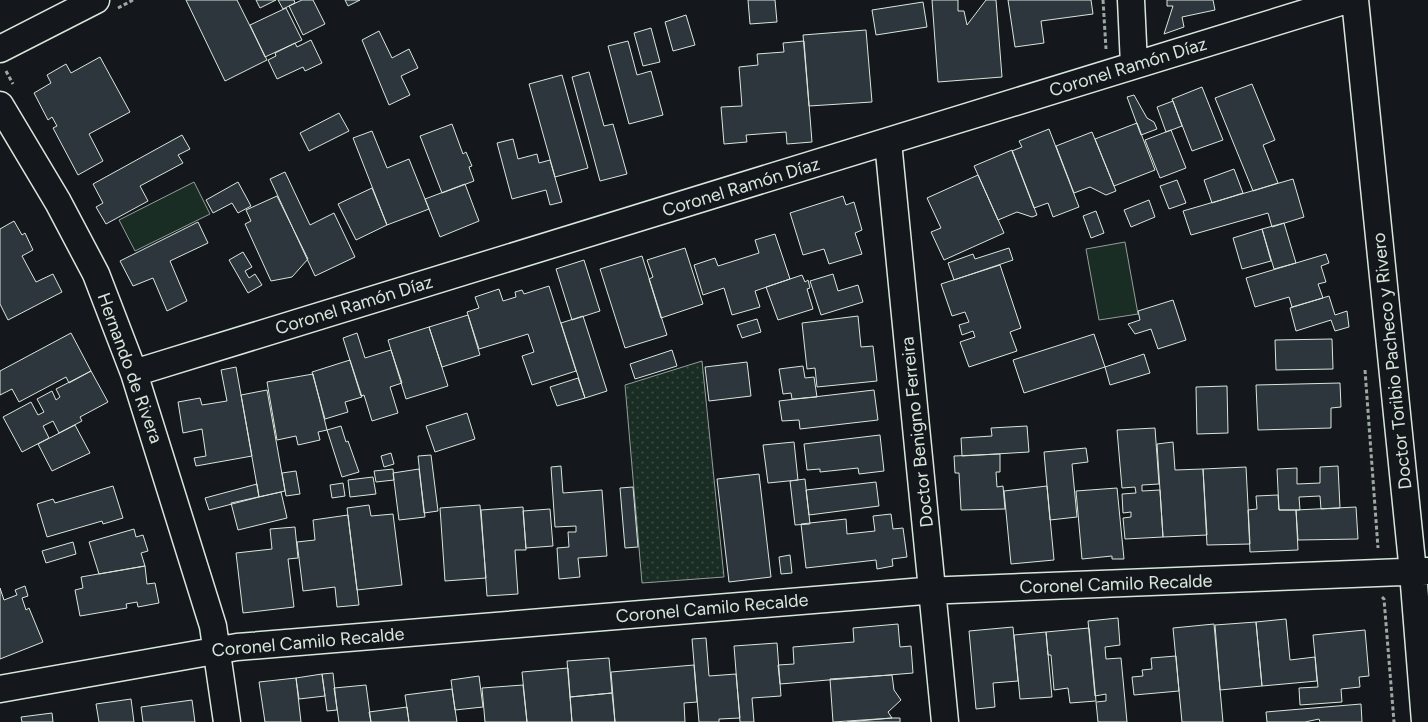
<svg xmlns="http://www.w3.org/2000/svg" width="1428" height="722" viewBox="0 0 1428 722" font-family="Figtree,sans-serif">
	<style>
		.green { fill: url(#green-dots); stroke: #939e99 }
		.pitch { fill: #1a2d24; stroke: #939e99 }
		.building { fill: #2c363c; stroke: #d8e6dc }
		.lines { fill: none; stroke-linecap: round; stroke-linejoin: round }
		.minor-casing { stroke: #d8e6dc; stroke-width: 29 }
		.path { stroke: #9da8a2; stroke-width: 3; stroke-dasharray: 4 2.5; stroke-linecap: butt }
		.minor { stroke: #14181c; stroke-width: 26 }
		.labels { text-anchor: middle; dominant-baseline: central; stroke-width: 4; stroke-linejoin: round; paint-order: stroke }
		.street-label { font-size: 18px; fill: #d8e6dc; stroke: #14181c }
	</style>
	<defs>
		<pattern id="green-dots" width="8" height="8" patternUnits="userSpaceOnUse" patternTransform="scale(1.25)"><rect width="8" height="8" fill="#1a2d24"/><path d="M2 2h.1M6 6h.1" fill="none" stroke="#3b4b43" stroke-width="1.8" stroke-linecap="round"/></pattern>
	</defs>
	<rect width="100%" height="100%" fill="#14181c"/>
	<!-- green -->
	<path class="green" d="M702,361L724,577L642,583L625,385Z"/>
	<!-- pitch -->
	<path class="pitch" d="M194,182L210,214L135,251L119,220Z
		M1125,242L1138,314L1099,320L1086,249Z"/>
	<!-- building -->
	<path class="building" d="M186,0H237L267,60L225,81Z
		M256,0H276L260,8Z
		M278,0H294L295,3L283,9Z
		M302,0H313L325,24L303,35L289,6Z
		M345,0H360L348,6Z
		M748,0H775L777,22L750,24Z
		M932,0H958V11H964L967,25L986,0H996L1002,77L938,82Z
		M1008,0H1091L1093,14L1041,21L1044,43L1015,47Z
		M1167,0H1213L1215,10L1182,17L1184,27L1164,34L1173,6H1167Z
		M923,2L927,27L876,35L872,10Z
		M286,8L302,40L265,57L250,25Z
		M686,15L695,45L673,51L665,22Z
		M651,28L660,62L643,66L634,33Z
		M866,30L872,102L809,106L803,35Z
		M379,31L392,58L409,49L418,68L401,76L410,95L389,105L362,40Z
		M311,40L322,63L305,71L303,67L277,79L268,60L276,56L275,53L295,43L297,47Z
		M628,41L637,75L651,71L663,115L629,124L608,46Z
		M804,41L812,142L787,144L786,132L746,135L747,142L724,144L721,107L742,106L739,67L758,65L757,54L784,52L783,43Z
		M100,57L130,112L89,134L103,161L78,175L53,128L57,126L52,117L48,120L34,93L51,83L47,75L66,64L71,73Z
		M589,72L604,126L613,124L627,174L600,181L572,77Z
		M562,75L588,168L555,177L529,84Z
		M1252,84L1275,140L1263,145L1278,183L1253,191L1215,98Z
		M1202,87L1223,140L1192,151L1172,99Z
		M1134,95L1147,118L1154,122L1157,129L1141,135L1127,97Z
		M1173,101L1182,126L1166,132L1157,107Z
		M339,113L349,131L309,151L300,133Z
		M1137,123L1155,170L1114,186L1095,139Z
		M452,124L463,154L466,152L472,166L469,167L474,181L442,193L420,136Z
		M1049,129L1079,207L1053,217L1048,203L1034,208L1012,151L1022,147L1019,141Z
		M1171,130L1186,168L1160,178L1145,140Z
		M372,131L387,168L409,159L429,209L387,225L353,138Z
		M1092,132L1116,191L1106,195L1090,187L1074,193L1056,146Z
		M182,135L190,149L178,155L183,163L140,186L148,201L106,224L96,207L103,203L93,184Z
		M513,139L518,159L537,154L539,163L550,160L562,202L550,205L546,190L512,199L497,143Z
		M1012,150L1037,215L1032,217L1017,212L998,220L974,166Z
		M1234,169L1243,193L1212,203L1204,180Z
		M285,172L310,225L334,213L355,257L315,276L270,179Z
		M978,175L1004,233L944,260L931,232L941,228L927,198Z
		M1293,179L1304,217L1272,227L1268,213L1191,235L1183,211Z
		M1177,180L1186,203L1169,209L1160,186Z
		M238,182L251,206L238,213L232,203L213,213L206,200Z
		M465,184L479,221L440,237L425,199Z
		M372,188L387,225L356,240L338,204Z
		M277,196L308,259L292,277L271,281L245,224L251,221L246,210Z
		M843,196L846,205L854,202L862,230L855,233L862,254L829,264L824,249L803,255L790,213Z
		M1149,200L1155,217L1131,227L1124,210Z
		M1096,211L1104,233L1091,238L1083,216Z
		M14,221L22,235L25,233L33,250L22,256L36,282L53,274L62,292L8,320L0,304V229Z
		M198,222L208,243L170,261L187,301L167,311L153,278L133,286L120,261Z
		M1284,223L1296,263L1274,269L1262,229Z
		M1262,229L1271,261L1242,269L1233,238Z
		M775,234L790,279L755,291L760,307L732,315L724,288L703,295L694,265L715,258L718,266L759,253L755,240Z
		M685,248L703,304L661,318L649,279L653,277L647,260Z
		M1009,248L1013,260L954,280L948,263L973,254L975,259Z
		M243,252L252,267L245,271L249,278L255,274L262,285L248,293L229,260Z
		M1326,254L1329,263L1321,266L1326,282L1318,284L1323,298L1292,307L1289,297L1255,307L1246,278Z
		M642,256L667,335L625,348L600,269Z
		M584,260L600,311L572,320L556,269Z
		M1000,265L1021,328L1010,332L1017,351L969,367L960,342L975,337L973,331L962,335L959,325L969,322L965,312L952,316L941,284Z
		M833,274L838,291L858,285L863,302L821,315L810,281Z
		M802,275L805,282L808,280L810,288L807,289L813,309L778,320L766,287Z
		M549,286L576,371L532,385L522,356L534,352L528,334L479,349L467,312L479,308L475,297L499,289L503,301L516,297L515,292L522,290L524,294Z
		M1329,296L1335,315L1347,311L1349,327L1335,331L1331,320L1296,331L1290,308Z
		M1173,300L1186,340L1158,349L1151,329L1135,334L1128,324L1140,320L1138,311Z
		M468,315L480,355L442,367L429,327Z
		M583,316L607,391L585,398L561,323Z
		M858,316L861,347L873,346L877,381L817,387L815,368L807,369L802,323Z
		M757,319L761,332L742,338L737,325Z
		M429,327L448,386L406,399L388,340Z
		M71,333L91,371L69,383L66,377L19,402L12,389L0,395V371Z
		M357,333L365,358L391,350L402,383L390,387L398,413L372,421L364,395L361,396L343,338Z
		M1094,334L1105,367L1024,393L1013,360Z
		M1332,339L1333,369L1276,370L1275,340Z
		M672,350L677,366L635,379L630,364Z
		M1144,354L1150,373L1110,385L1105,367Z
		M350,360L362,397L345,402L348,412L325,419L312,372Z
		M747,362L751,396L709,401L705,367Z
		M803,366L805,378L814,377L817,397L792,399L791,393L783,394L779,369Z
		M236,367L252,456L196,466L194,458L206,456L202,429L183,433L178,402L200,398L202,405L227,401L221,370Z
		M91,371L108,402L80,417L82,421L59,433L53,421L43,426L49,438L22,452L3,417L31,402L38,415L44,412L37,399L52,391L56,400L60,397L56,389Z
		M313,374L327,430L318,432L320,440L298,445L296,436L277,440L267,382Z
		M578,378L585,398L557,406L550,387Z
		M1340,383L1341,407L1331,408V428L1258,430L1256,385Z
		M1227,386L1228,433L1197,434L1196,387Z
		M267,390L285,491L259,497L241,395Z
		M874,390L878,420L800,429L799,420L782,421L779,401Z
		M467,413L475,439L435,452L426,426Z
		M75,425L90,453L52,471L38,444Z
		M341,426L346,442L348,441L359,472L342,477L327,430Z
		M1027,426L1029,452L962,456L961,438L992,436L991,428Z
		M1155,428L1159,484L1142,485V491L1160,490L1163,537L1125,539L1123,518L1131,517V512L1123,513L1122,494L1136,493L1135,487L1122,488L1117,430Z
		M880,435L884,471L859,474L858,468L820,472V469L807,470L804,444Z
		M794,442L798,480L768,483L763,445Z
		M1173,442L1175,470L1203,469L1207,535L1163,537L1157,444Z
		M1086,448L1088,462L1072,464L1077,517L1050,520L1044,452Z
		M391,453L394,464L384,467L381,456Z
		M1000,454V472H996L997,487L1003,486L1005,509L961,510L959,473H955L954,456Z
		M431,455L438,511L424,513L418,456Z
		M561,466L563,493L602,490L607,556L578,558L580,577L559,579L557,548L569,547L568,532H576V526L555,527L551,467Z
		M1338,466L1340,508L1321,509L1320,496L1299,497L1300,510H1279L1277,469L1297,468V484L1320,483V467Z
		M1246,467L1250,544L1207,545L1203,469Z
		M393,469L394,480L376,482L374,471Z
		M419,469L425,517L399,520L393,473Z
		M296,471L300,494L286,496L282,473Z
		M759,474L771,577L729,582L717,479Z
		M373,477L376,494L350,497L348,480Z
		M805,479L810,524L795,525L790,481Z
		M876,482L879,506L809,515L806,490Z
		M343,483L345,496L332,498L330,485Z
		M257,484L259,497L209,510L205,498Z
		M113,486L123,518L103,524L102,521L47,537L37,504L53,499L55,503Z
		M1047,486L1054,560L1011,564L1004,491Z
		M633,487L638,547L625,548L620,488Z
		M1117,488L1124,559H1112V556L1082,559L1076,491Z
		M281,492L287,518L238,530L231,503Z
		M1278,495L1279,510H1296L1298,550L1250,552L1248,510L1257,509L1256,496Z
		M369,505L371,516L393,514L402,585L357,590L347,508Z
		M480,505L486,578L445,581L440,508Z
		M523,507L526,550H515L518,594L487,596L481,510Z
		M1356,507L1358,539L1298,540L1296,510Z
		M550,509L553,546L526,548L523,511Z
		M891,514L893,529L903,528L907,557L892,559L893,566L877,569L876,560L806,568L801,524L846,519L847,534L875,531L873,516Z
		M348,515L359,605L337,607L335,587L303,591L297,542L315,540L313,520Z
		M295,527L298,558L288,559L294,607L243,613L236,553L272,549L270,529Z
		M134,529L136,537L143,535L148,551L141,553L145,566L99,574L89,542Z
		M73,542L76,554L46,563L42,551Z
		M790,555L792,573L781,574L779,557Z
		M145,566L147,584L155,583L159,603L138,607L137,602L126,604L127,608L80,616L75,590L83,588L81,577Z
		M25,586L28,596L22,598L26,610L29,608L43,642L0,659V588L4,600L17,595L15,590Z
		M1118,618L1120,645L1105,647L1106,659L1121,658L1127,722H1098L1096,702L1106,701V694L1095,696L1088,621Z
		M1286,619L1290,660L1315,657L1317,681L1262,686L1256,622Z
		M1256,622L1262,686L1220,690L1215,625Z
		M898,624L900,647L911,646L913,673L780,684L778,665L794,664L793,647L854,642L853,628Z
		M1214,624L1223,722H1182L1173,628Z
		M1013,627L1018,681L993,683L995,707L976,709L969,631Z
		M1089,628L1096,701L1070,703L1068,688L1054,690L1051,655H1048L1046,632Z
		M1365,630L1369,676L1359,677L1360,687L1341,689L1342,702L1300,705L1299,688L1318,687L1313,635Z
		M1046,632L1052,697L1020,699L1014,635Z
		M706,638L709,676L736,674L740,718L719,719V722H699L692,639Z
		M777,643L781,696L752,698L754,722H740L734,646Z
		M1176,656L1179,691L1134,695L1132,677L1143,676L1142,670L1152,669L1151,658Z
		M609,658L612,693L570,697L567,661Z
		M694,665L697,702L684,703L685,722H615L611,672Z
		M568,668L572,722H527L522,672Z
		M333,673L337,710L327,711L322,674Z
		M322,674L325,696L299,699L296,678Z
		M892,675L894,690L901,700L888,712L892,718L833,722L830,679Z
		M479,676L483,707L455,710L451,680Z
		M296,678L301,722H265L259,682Z
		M366,685L371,722H339L334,688Z
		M523,685L527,722H485L482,688Z
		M452,689L457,722H409L405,695Z
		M612,693L615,722H572L570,697Z
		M131,699L134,722H99L96,704Z
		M192,700L195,722H143L141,707Z
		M1361,704L1362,722H1320L1319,719L1305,722H1267L1266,712Z
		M407,707L409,722H371L369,712Z
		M52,713L53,722H22L21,717Z
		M892,718H900V722H847Z"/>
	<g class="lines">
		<!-- minor casing -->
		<g class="minor-casing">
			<path id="minor" d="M1131,0L1134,65
				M1355,0L1413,572L1425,722
				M0,49L96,0
				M0,105L58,202L96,274L134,373L213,626L227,722
				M888,142L945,722
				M134,373L1347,0
				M0,689L237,647L924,591L1428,571"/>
		</g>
		<!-- path -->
		<path class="path" d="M1103,0L1106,49
			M118,8L133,0
			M6,71L13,84
			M1365,370L1378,548
			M1382,597L1384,599L1394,722"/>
		<!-- minor -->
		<use href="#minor" class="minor"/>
	</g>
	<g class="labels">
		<!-- street labels -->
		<g class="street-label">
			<text transform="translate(1128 67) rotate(-17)">Coronel Ramón Díaz</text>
			<text transform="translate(741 187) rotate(-17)">Coronel Ramón Díaz</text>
			<text transform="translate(354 305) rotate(-17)">Coronel Ramón Díaz</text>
			<text transform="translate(1392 361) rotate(-96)">Doctor Toribio Pacheco y Rivero</text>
			<text transform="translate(130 368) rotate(70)">Hernando de Rivera</text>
			<text transform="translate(917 432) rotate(-96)">Doctor Benigno Ferreira</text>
			<text transform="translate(1116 584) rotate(-2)">Coronel Camilo Recalde</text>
			<text transform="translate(712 608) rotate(-5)">Coronel Camilo Recalde</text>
			<text transform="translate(308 642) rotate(-5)">Coronel Camilo Recalde</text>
		</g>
	</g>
</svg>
